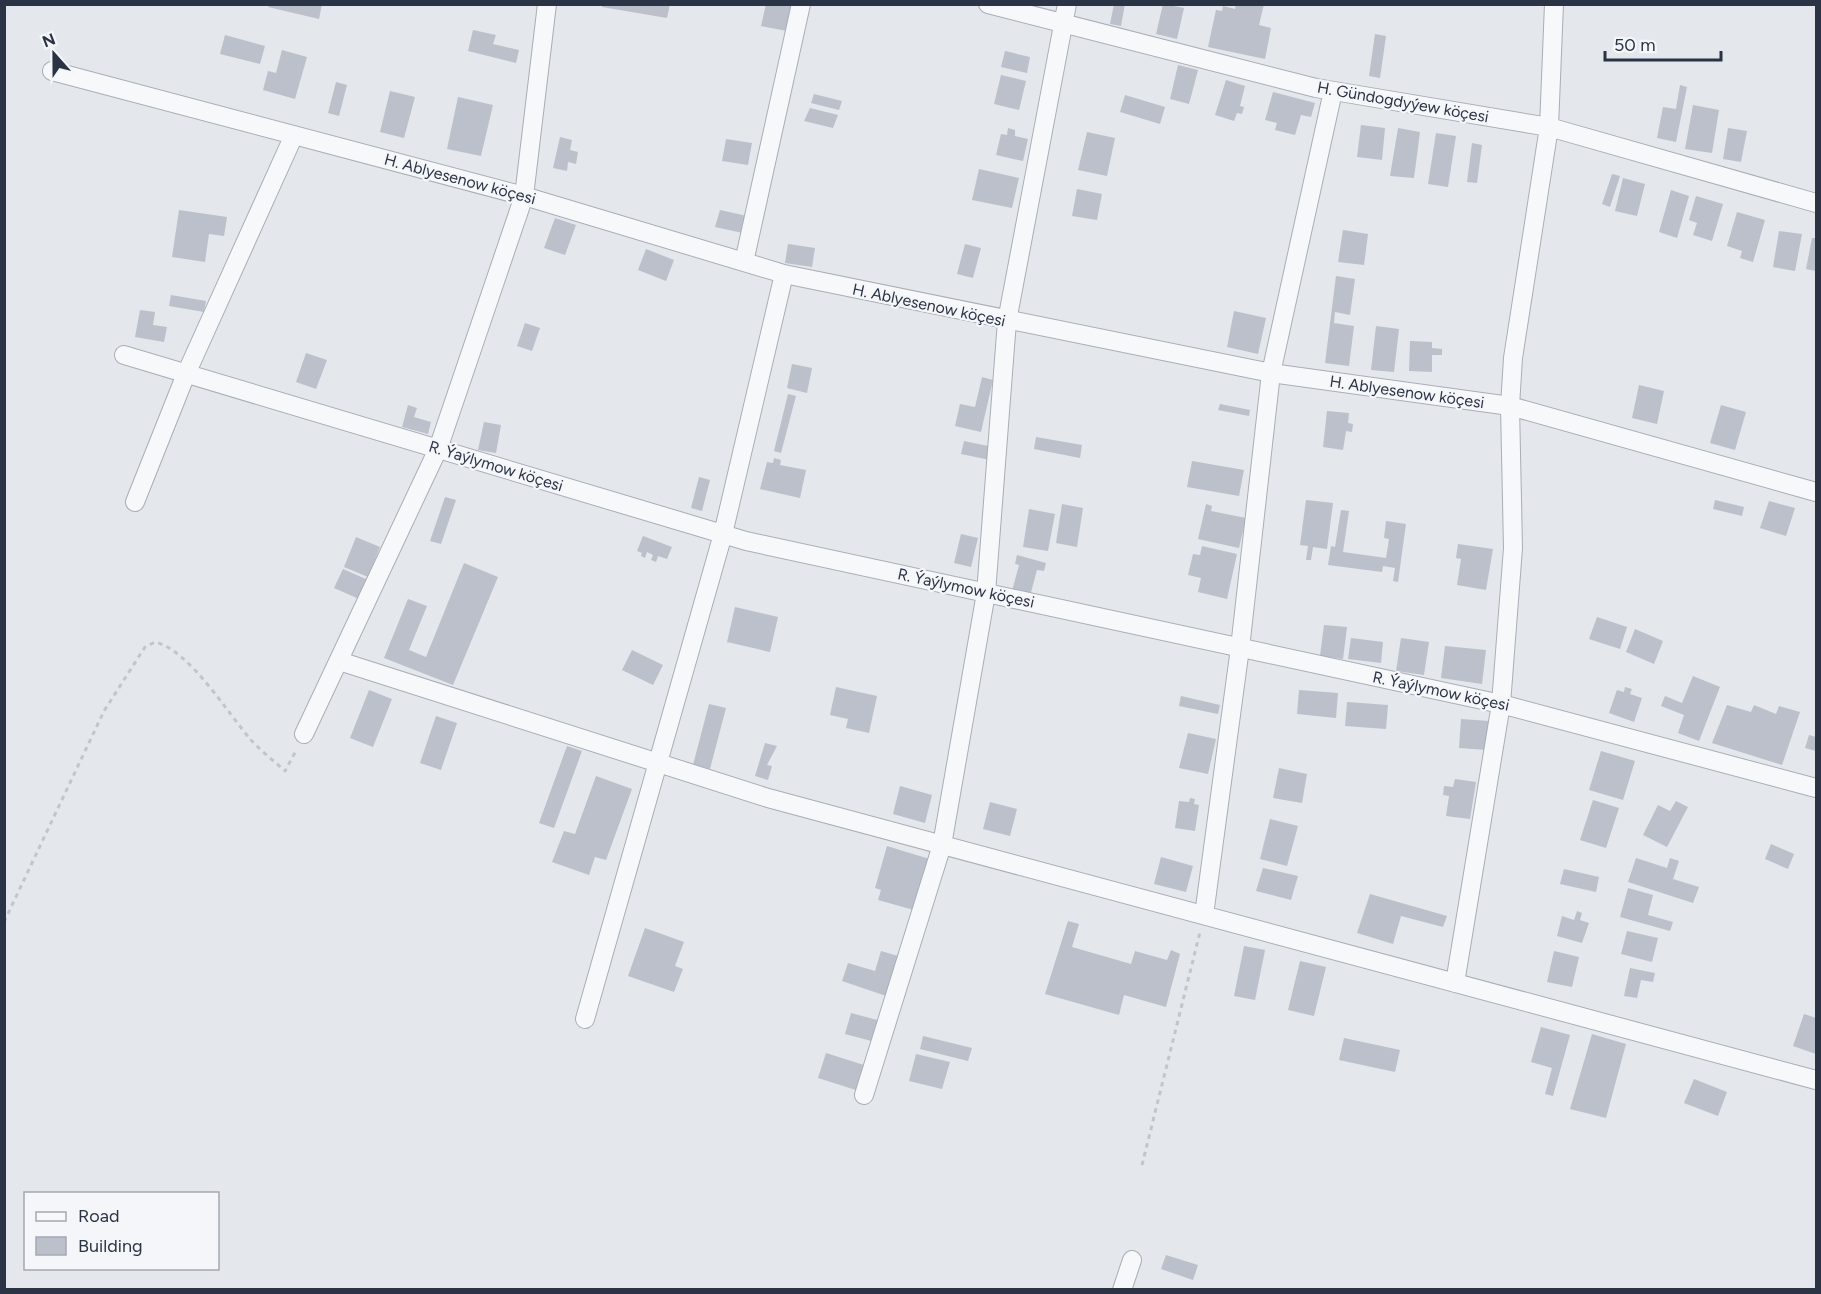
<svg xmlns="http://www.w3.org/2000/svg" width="1821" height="1294" viewBox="0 0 1821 1294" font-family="Figtree,sans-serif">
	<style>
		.building { fill: #bbc0ca }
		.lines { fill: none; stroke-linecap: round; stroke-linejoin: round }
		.minor-casing { stroke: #a9aeb7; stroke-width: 20 }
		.path { stroke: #c2c5cb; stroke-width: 3; stroke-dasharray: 4.5 4.5; stroke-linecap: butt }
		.minor { stroke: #f7f8fa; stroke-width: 18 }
		.labels { text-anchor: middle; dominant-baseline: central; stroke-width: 4.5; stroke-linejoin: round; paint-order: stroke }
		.street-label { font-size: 16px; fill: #2b3445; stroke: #f4f6f9 }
	</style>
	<rect width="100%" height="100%" fill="#e4e7ec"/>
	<!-- building -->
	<path class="building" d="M269,4H322L319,19L268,7Z
		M603,4H670L667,18L602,7Z
		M766,4H797L792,32L761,26Z
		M1114,4H1125L1121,26L1110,24Z
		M1163,4L1184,8L1177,39L1156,34Z
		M1236,4H1264L1259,25L1271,28L1265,59L1208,47L1216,10L1222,11L1223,6L1235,9Z
		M473,30L496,35L493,44L519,50L516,63L468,51Z
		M1375,34L1386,36L1380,78L1369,76Z
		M225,35L265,46L260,64L220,54Z
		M282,50L307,57L295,99L263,90L268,71L276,73Z
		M1005,51L1030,57L1027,73L1001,67Z
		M1178,65L1198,70L1189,104L1170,99Z
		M1001,75L1026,81L1019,110L994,104Z
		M1226,80L1245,86L1240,106L1244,107L1242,114L1237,113L1234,121L1215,115Z
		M336,82L347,85L339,116L328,113Z
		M1680,85L1687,87L1676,142L1657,138L1663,107L1676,109Z
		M390,91L415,97L404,138L380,132Z
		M1273,92L1315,103L1311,117L1301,115L1295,135L1275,130L1277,123L1265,120Z
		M814,94L842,101L839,110L811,103Z
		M1125,95L1165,107L1160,124L1120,112Z
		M458,97L493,105L481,156L447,149Z
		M1693,105L1719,110L1712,153L1685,149Z
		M810,108L838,115L833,128L804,121Z
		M1361,125L1385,128L1382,160L1357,157Z
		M1008,128L1015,130V136L1028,139L1023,161L996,155L1001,134L1007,135Z
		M1398,128L1420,132L1414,178L1390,176Z
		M1728,128L1747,131L1741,162L1723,159Z
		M1087,132L1115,138L1107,176L1078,170Z
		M1436,133L1456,136L1448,187L1428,184Z
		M560,137L572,140L570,150L578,152L576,164L568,162L567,171L553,168Z
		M726,139L752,143L748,165L722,161Z
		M1472,143L1482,145L1477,183L1467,182Z
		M979,169L1019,178L1012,208L972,200Z
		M1612,174L1620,176L1610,207L1602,204Z
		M1623,178L1645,184L1637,216L1615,211Z
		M1077,189L1102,194L1097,220L1072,216Z
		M1671,190L1689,196L1677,238L1659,232Z
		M1696,196L1723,204L1712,241L1693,235L1697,223L1689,220Z
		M179,210L227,217L224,236L209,234L205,262L172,257Z
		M720,210L747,216L743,233L715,227Z
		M1737,212L1765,220L1753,262L1740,258L1742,251L1727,246Z
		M555,218L576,225L565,255L544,248Z
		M1343,230L1368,234L1364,265L1338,262Z
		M1779,231L1802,234L1795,271L1773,267Z
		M1812,238H1816V271L1806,269Z
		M788,244L815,248L812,267L785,263Z
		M965,244L981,248L973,278L957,274Z
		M646,249L674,260L666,281L638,270Z
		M1336,276L1355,279L1350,315L1335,312L1334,323L1354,326L1349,366L1325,363Z
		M171,295L206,301L204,312L169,306Z
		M140,310L155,312L153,325L167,327L164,342L135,337Z
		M1234,311L1266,318L1258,354L1227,347Z
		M525,323L540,328L532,351L517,346Z
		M1376,326L1399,329L1394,372L1371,370Z
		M1410,341L1432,342V348L1442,349V355H1432V372L1409,371Z
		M306,353L327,360L316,389L296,382Z
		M792,364L812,368L807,393L787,388Z
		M982,377L993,380L981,432L955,426L960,404L975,407Z
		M1639,385L1664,391L1657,424L1632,418Z
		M788,394L796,396L781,453L774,451Z
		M1220,404L1250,410L1249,416L1218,410Z
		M408,405L417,408L414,417L431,422L428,434L402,427Z
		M1721,405L1746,412L1735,450L1710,443Z
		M1327,411L1349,413L1348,423L1353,424L1352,432L1346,431L1343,450L1323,447Z
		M484,422L501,425L496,453L478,450Z
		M1036,437L1082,445L1080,458L1034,449Z
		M964,441L993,447L990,460L961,454Z
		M774,458L781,460L780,465L806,470L800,498L760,489L767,462L773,463Z
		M1192,461L1244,470L1239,496L1187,487Z
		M699,477L710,480L702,511L691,508Z
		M445,497L456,500L441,544L430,541Z
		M1306,500L1333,503L1327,549L1313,547L1311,560H1306L1308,546L1300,545Z
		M1715,500L1744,507L1742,516L1713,509Z
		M1769,501L1795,508L1786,536L1760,528Z
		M1062,504L1083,508L1077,547L1056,543Z
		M1206,504L1212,506L1211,511L1246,518L1239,548L1198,539Z
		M1029,509L1055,514L1048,551L1023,547Z
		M1341,510L1349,511L1343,552L1386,558L1389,539L1384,538L1386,521L1406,524L1398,582L1393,581L1395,568L1383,566L1382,572L1328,565L1331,546L1335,547Z
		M961,534L978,538L971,567L954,563Z
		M643,536L672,547L667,559L658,556L656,562L651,560L653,555L647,552L645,558L641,556L642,553L637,551Z
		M356,537L380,547L368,577L344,567Z
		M1458,544L1493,549L1486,590L1457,585L1461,559L1456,558Z
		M1202,546L1237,554L1227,599L1198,592L1201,578L1188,575L1193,554L1200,555Z
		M1017,555L1046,563L1044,571L1037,570L1030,596L1012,591L1019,565L1015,564Z
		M464,563L498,577L453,685L384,658L408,599L427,606L409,650L426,657Z
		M343,569L368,580L359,599L334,588Z
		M735,607L778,617L770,652L727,642Z
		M1597,617L1627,627L1620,649L1589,639Z
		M1324,625L1347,627L1343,659L1320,656Z
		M1635,629L1663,641L1654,664L1626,652Z
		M1351,638L1383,642L1381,663L1348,659Z
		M1401,638L1429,642L1424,675L1396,671Z
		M1445,646L1486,650L1482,684L1441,678Z
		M632,650L663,665L653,685L622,670Z
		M1693,676L1720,687L1699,741L1678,733L1684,715L1661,706L1665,696L1682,703Z
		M836,687L877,696L869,733L846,728L848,719L830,715Z
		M1625,687L1632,689L1630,694L1642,698L1634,722L1609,713L1617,690L1624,692Z
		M369,690L392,699L373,747L350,738Z
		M1299,690L1338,693L1336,718L1297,714Z
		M1181,696L1220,705L1218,714L1179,706Z
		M1347,702L1388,705L1386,729L1345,726Z
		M709,704L726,708L710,769L693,765Z
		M1727,705L1751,712L1754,705L1776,714L1779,706L1800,712L1782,765L1712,743Z
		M436,716L457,723L441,770L420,763Z
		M1461,719L1489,721L1487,750L1459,748Z
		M1188,733L1216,739L1208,774L1179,768Z
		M1809,735L1816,737V751L1805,748Z
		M765,743L777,746L767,765L772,766L768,780L755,776Z
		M567,746L582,751L554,828L539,823Z
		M1601,751L1635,761L1623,800L1589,790Z
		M1279,768L1307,774L1302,803L1273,798Z
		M596,776L632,789L606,860L595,857L589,875L552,862L564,831L575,834Z
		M1455,779L1476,782L1470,819L1446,816L1449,796L1443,795L1444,786L1453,787Z
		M900,786L932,795L925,823L893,814Z
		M1190,798L1195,799L1194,804L1199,805L1195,831L1175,828L1179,801L1189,802Z
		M1593,800L1619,808L1606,848L1580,840Z
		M1676,801L1688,807L1667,847L1643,835L1658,805L1670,811Z
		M990,802L1017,809L1010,836L983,829Z
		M1270,819L1298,826L1287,866L1260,859Z
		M1771,844L1794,854L1788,869L1765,859Z
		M887,846L936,861L921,912L878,900L881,890L875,888Z
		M1161,857L1193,866L1186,892L1154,884Z
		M1636,858L1667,868L1670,858L1679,861L1673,879L1699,887L1693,903L1628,882Z
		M1263,868L1298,876L1291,900L1256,891Z
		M1564,869L1599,877L1596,892L1560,884Z
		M1628,888L1653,895L1648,915L1673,922L1670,931L1620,917Z
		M1370,894L1447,916L1443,927L1401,916L1393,944L1357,933Z
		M1577,911L1582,913L1580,920L1589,923L1582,943L1557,936L1562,916L1574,920Z
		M1068,921L1079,924L1072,947L1131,964L1135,951L1167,960L1171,950L1180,954L1166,1007L1124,995L1119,1015L1045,994Z
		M645,928L684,942L675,966L683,969L674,992L628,976Z
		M1627,931L1658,938L1652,962L1621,954Z
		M1244,946L1265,950L1255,1000L1234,996Z
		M881,951L908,959L895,999L842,981L848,963L875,971Z
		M1554,951L1579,957L1572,987L1547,982Z
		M1300,961L1326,967L1314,1016L1288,1010Z
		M1630,968L1655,973L1653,982L1641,980L1637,998L1624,996Z
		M851,1013L881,1021L875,1042L845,1034Z
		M1804,1014L1816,1018V1054L1793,1046Z
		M1541,1027L1570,1035L1553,1096L1545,1094L1552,1068L1531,1062Z
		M1592,1034L1626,1044L1606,1118L1570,1109Z
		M923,1036L972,1048L968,1061L920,1049Z
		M1344,1038L1400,1050L1395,1072L1339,1060Z
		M826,1053L867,1066L859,1091L818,1078Z
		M916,1054L950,1062L942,1089L909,1081Z
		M1694,1079L1727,1092L1718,1116L1684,1103Z
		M1166,1255L1198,1265L1193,1280L1161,1269Z"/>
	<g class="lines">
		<!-- minor casing -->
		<g class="minor-casing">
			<path id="minor" d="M988,4L1316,88L1549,127L1816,203
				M52,71L524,196L784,274L1271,373L1510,406L1816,492
				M744,262L801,4
				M124,355L746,541L1501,704L1816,788
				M135,502L186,374L294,135
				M339,661L768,798L1816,1080
				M304,734L438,449L524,196L547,4
				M1204,915L1240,648L1271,373L1333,91
				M1455,983L1501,704L1513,548L1510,406L1513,358L1549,127L1554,4
				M585,1019L723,534L784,274
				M864,1095L942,845L986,593L1007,321L1067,4
				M1122,1290L1132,1260"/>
		</g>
		<!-- path -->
		<path class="path" d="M4,922L104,711L145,647L155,642C189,650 227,712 251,740C261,751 274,761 285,771L297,749
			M1142,1165L1200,932"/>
		<!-- minor -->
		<use href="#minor" class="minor"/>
	</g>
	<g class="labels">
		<!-- street labels -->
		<g class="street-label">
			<text transform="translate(1403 102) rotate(10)">H. Gündogdyýew köçesi</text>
			<text transform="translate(460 179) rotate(15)">H. Ablyesenow köçesi</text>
			<text transform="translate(929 305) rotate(12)">H. Ablyesenow köçesi</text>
			<text transform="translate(1407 392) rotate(8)">H. Ablyesenow köçesi</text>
			<text transform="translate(496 466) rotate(17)">R. Ýaýlymow köçesi</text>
			<text transform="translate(966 588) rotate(12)">R. Ýaýlymow köçesi</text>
			<text transform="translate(1441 691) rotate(12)">R. Ýaýlymow köçesi</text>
		</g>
	</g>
	<!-- border -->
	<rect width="1821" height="1294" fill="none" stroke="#2b3445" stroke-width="12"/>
	<!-- legend -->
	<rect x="24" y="1192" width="195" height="78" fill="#f4f6f9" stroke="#a4a8b1" stroke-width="1.5"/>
	<rect x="36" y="1212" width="30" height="9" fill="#f7f8fa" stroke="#a4a8b1" stroke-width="1.5"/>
	<text x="78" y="1222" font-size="18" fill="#2b3445">Road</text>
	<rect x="36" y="1237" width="30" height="18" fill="#bbc0ca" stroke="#a4a8b1" stroke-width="1.5"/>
	<text x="78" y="1252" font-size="18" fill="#2b3445">Building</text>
	<!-- north arrow -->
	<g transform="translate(54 54) rotate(339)" stroke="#f4f6f9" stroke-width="4.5" paint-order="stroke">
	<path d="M0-4.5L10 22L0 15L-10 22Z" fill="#2b3445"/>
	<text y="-9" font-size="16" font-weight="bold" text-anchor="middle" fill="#2b3445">N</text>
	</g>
	<!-- scale -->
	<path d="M1605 51v9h116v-9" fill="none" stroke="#2b3445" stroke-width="3"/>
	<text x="1614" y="51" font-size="18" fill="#2b3445" stroke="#f4f6f9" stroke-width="4.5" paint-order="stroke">50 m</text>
</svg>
